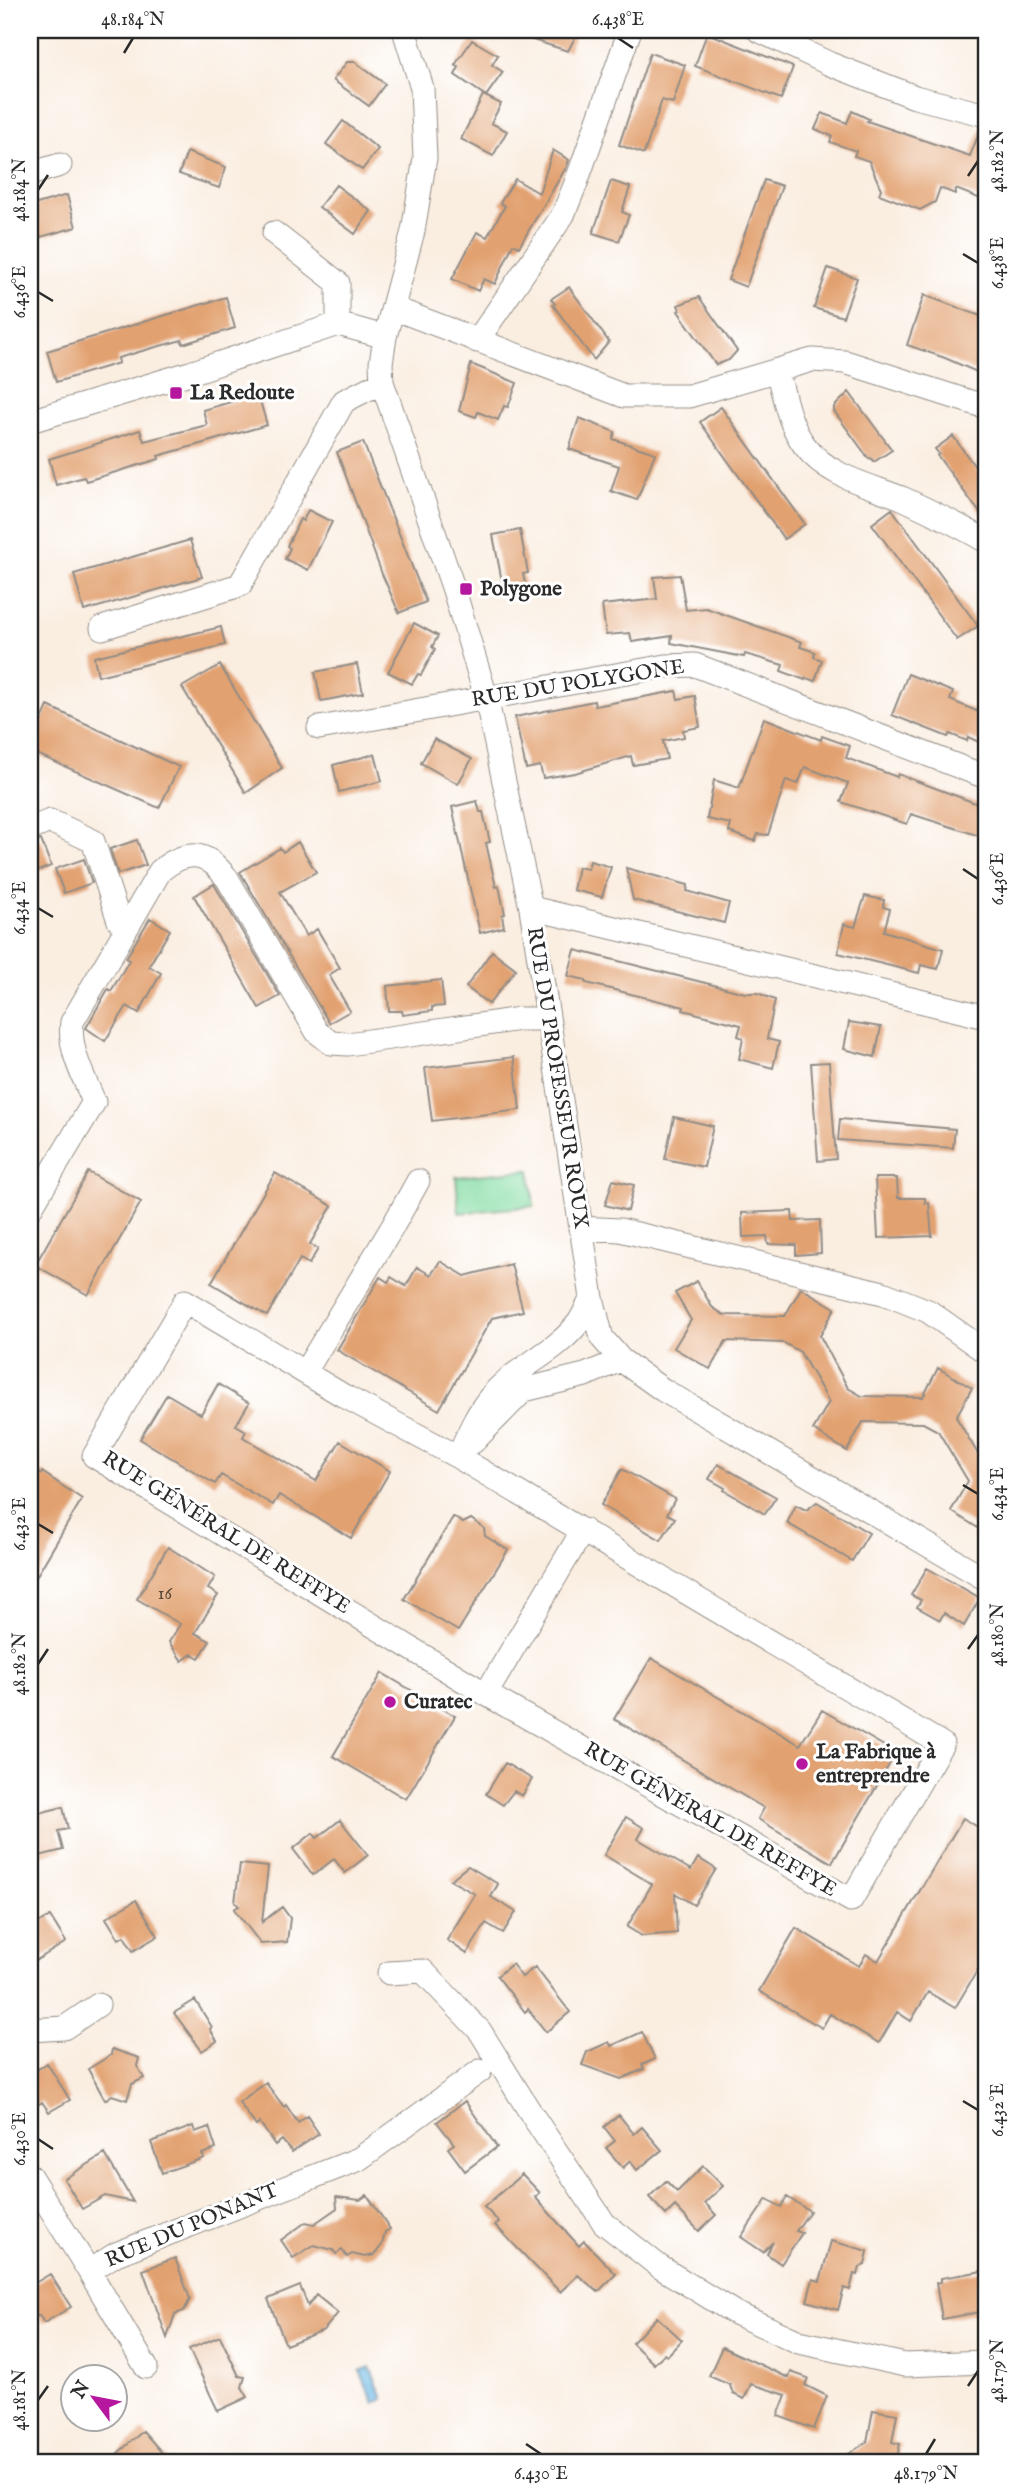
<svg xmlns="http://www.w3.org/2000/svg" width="1016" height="2492" viewBox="0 0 1016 2492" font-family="'IM FELL English',serif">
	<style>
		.green { fill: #80dba1; stroke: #568366; stroke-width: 2 }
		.water { fill: #6bb7e4; stroke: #4b7188; stroke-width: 2 }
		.building { fill: #e2a170 }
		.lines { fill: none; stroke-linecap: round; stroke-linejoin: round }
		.minor-casing { stroke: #928c86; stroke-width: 25 }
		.minor { stroke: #fff; stroke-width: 23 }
		.ticks { fill: none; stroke: #2b2b2b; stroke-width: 2.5 }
		.poi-dot { fill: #b5179e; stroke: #fff; stroke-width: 2.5 }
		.labels { text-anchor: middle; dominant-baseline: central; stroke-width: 6; stroke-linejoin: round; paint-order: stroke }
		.number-label { font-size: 18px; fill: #59483c }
		.poi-label { font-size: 21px; font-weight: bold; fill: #2b2b2b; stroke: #fff; text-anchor: start }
		.street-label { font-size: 21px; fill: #2b2b2b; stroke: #fff }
		.neatline { fill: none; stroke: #2b2b2b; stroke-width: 2.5 }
		.ticks-label { font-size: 18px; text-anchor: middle; fill: #2b2b2b }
	</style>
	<rect width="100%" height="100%" fill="#fff"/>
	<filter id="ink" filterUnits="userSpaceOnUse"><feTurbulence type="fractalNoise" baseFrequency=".0143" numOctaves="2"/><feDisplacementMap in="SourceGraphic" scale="14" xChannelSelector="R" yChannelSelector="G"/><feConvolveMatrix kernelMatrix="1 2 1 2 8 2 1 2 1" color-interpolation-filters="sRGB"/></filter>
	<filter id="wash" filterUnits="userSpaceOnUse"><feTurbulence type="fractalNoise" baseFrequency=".00686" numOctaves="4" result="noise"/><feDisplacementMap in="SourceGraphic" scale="28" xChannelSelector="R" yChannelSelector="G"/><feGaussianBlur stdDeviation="1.57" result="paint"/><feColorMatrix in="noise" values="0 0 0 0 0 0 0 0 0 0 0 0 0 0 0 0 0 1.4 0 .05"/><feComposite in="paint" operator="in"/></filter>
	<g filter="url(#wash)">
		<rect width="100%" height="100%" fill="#faeee1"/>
		<!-- green -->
		<path class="green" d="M530,1170L534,1206L459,1213L456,1177Z"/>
		<!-- water -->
		<path class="water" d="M370,2367L383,2399L374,2403L360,2371Z"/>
		<g id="blocks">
			<!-- building -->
			<path class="building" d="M515,30H579L568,51L514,34Z
				M707,33L793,67L781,99L695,66Z
				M472,40L498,55L492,65L503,72L486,96L455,75L459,67L455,65Z
				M650,53L685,65L673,103L662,100L644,154L619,145Z
				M347,62H355L385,84L369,106L333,80Z
				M483,95L501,104L491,123L507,131L493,156L461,139Z
				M852,111L869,119L867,121L970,156L981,128L986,129V201L956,189L955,194L940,188L935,202L920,210L879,194L881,189L869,161L854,156L856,151L830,142L832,136L815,129L822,113L847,123Z
				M343,121L378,149L362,170L326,144Z
				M553,150L569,160L567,166L519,247L513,244L495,284L484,279L478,291L452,279L477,232L487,237L505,206L500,203L515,179L539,193Z
				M187,152L226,167L219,188L179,174Z
				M764,180L782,186L746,287L728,280Z
				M611,181L630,187L622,212L629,215L619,241L593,233Z
				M336,185L371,211L355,234L319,207Z
				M67,195L76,227L30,240V206Z
				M828,268L857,278L843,317L814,308Z
				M569,287L609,342L594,360L553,305L555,304L551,299Z
				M924,295L986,318V376L945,358L907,345Z
				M226,297L235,328L183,344L182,340L149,349L118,358L119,363L56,382L47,351Z
				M699,297L737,351L729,360L716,365L678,311L680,310L678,305Z
				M471,364L517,383L508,407L504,406L498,420L478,412L476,417L459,411Z
				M849,392L892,450L874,462L871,458L869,459L834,411V407Z
				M258,394L267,425L158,456L159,459L86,481L84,477L56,485L49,459L140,430L144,441L207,425L203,410Z
				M721,407L805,524L784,539L700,422Z
				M579,418L615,432L613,439L655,453L637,500L611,491L619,466L569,449Z
				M953,436L986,482V521L937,455L939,454L935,449Z
				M363,442L426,602L399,613L382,574L337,452Z
				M892,509L978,626L957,640L872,524Z
				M308,510L332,522L308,570L285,559L290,548L287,546L300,519L303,521Z
				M520,530L528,573L523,574L526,588L504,592L493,535Z
				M190,540L202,577L84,611L74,574Z
				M680,575L686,610L706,608L802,642L800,647L815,652L814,657L822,660L815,681L806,678L805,680L781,671L783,665L745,654L744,657L671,643L672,636L632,642L630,633L606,635L602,605L657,599L654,577Z
				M414,623L438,636L432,647L435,649L421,675L418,674L412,684L388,672Z
				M221,627L225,645L98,676L94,657Z
				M357,664L363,693L321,701L315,672Z
				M220,665L282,768L246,793L182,687Z
				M908,674L953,692L950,700L986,715V728L981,743L968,737L967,741L950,734L948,737L892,715Z
				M676,691L678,699L695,696L700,727L683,730L684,737L663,741L667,759L633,765L631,756L575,773L543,778L540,766L526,769L515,717L594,701L595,706Z
				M48,706L179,767L159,808L30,751V746Z
				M764,718L821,740L822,736L850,746L846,758L897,777L898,774L986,807V838L911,814L907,824L841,802L848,783L805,767L798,784L786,780L768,835L758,834L755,841L729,832L731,824L707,819L714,780L739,788Z
				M434,739L472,759L458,784L421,763Z
				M375,754L382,781L339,792L333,765Z
				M477,801L480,812H483L490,842L486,843L496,887L499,886L505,914L502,915L504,927L480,933L452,807Z
				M41,840L51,866L30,874V843Z
				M137,840L146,865L118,874L110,849Z
				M298,842L316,872L280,892L306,936L317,929L340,968L329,975L350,1011L329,1023L240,872L280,848L283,852Z
				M84,859L92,883L64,893L55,869Z
				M590,861L611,867L602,897L573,890L578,867L588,869Z
				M626,868L688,885L687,891L729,903L724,923L633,900Z
				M214,884L280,996L259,1008L194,896Z
				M865,896L884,900L883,907L890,909L884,931L943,949L938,969L921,965L919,973L838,953L844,924L855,927Z
				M150,918L170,930L149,966L161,973L139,1013L127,1006L105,1041L86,1028L108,989L111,991L120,976L129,960L126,958Z
				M575,950L745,993H758L775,1000L767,1039L779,1042L773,1068L739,1059L743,1038L738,1036L741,1025L683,1010L684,1007L586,983V980L568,976Z
				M492,951L516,969L489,1004L466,987Z
				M441,980L444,1006L432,1007V1011L403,1015L402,1011H389L387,986Z
				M849,1022L881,1027L875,1057L844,1049Z
				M514,1057L520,1110L432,1121L425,1068Z
				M829,1062L836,1159L818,1161L811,1063Z
				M674,1117L713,1126L704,1167L665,1159Z
				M840,1119L955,1129L953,1148L838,1140Z
				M88,1172L141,1202L88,1295L35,1265Z
				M275,1173L332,1206L310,1244L318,1249L309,1264L300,1259L267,1316L211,1283Z
				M875,1178H897L898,1198H925V1203H929L932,1236L878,1238Z
				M613,1180L634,1185L628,1211L605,1205Z
				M792,1211L793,1221L820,1220L821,1253L796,1255V1245L768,1244L767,1236L743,1237L742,1213Z
				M440,1261L465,1276L511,1264L523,1311L492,1318L439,1410L337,1350L380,1277L388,1282L391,1277L406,1286L417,1267L431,1275Z
				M697,1281L712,1307L724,1315L785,1316L801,1288L835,1308L820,1336L848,1388L862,1396L923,1397L938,1368L972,1388L956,1417L981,1459L986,1449V1533L951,1511L968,1481L938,1431L923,1423L863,1422L847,1451L813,1430L829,1402L800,1352L784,1343L726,1341L710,1369L674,1348L691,1320L675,1293Z
				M218,1384L249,1403L236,1425L246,1431L243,1437L316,1481L340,1441L390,1471L351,1538L279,1495L273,1505L221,1475L215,1484L140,1439L167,1394L201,1414Z
				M718,1464L776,1497L765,1514L724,1490L725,1488L709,1479Z
				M30,1467L41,1474L42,1472L82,1499L30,1587Z
				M622,1469L675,1499L667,1514L675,1518L661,1540L601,1505Z
				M817,1502L869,1533L852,1561L787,1523L796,1505L806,1510Z
				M453,1517L463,1523L471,1519L484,1528L485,1536L508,1550L458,1631L404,1599Z
				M168,1547L215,1577L208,1589L218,1595L195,1633L210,1641L199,1658L192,1654L182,1661L169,1642L180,1624L137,1599Z
				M927,1568L980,1598L964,1626L944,1613L940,1620L917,1607L921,1600L911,1595Z
				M651,1658L800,1745L822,1710L896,1753L832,1863L758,1819L764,1808L614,1719Z
				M382,1673L455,1716L406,1799L333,1756Z
				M505,1763L532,1779L522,1796L514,1791L503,1805L486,1794Z
				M63,1807L68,1829L58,1831L63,1850L35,1857L30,1836V1815Z
				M626,1817L644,1828L638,1839L691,1870L698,1858L716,1869L694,1905L675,1893L677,1933L642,1936L627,1927L652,1884L604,1855Z
				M963,1818L986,1832V1956L955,2008L928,1992L911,2021L897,2012L879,2043L830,2014L822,2028L759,1991L796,1928L859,1966L866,1954L878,1961Z
				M340,1820L368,1855L345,1873L334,1859L313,1875L293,1849L313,1833L317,1838Z
				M240,1864L268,1867L262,1922L282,1907L290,1918L287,1942L261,1944L234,1909L239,1906L235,1902Z
				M468,1866L498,1884L491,1897L516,1912L503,1933L486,1923L467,1954L447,1940L475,1894L450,1880Z
				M136,1900L158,1936L133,1951L124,1936L119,1939L106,1918Z
				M50,1916L66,1942L30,1964V1928Z
				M512,1964L522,1977L535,1967L570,2012L546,2032L528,2009L525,2012L497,1976Z
				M195,2000L212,2027L210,2029L217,2041L202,2051L174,2013Z
				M642,2032L655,2059L642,2065L644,2069L621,2079L582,2065L587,2052L609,2042L611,2046Z
				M112,2049L139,2058L137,2066L144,2078L132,2084L127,2100L112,2095L105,2100L88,2069L111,2055Z
				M47,2063L70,2100L49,2112L42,2102L30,2110V2074Z
				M266,2083L284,2107L286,2105L298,2123L307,2116L319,2134L292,2152L282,2140L275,2145L260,2123L256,2126L239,2102Z
				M465,2101L497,2147L465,2171L448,2148L454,2144L437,2122Z
				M619,2115L634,2134L642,2127L662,2150L637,2170L630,2161L623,2168L606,2148L615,2141L604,2127Z
				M193,2126L195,2132L209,2127L216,2149L202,2154L204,2158L162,2173L151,2142Z
				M105,2154L133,2202L105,2196L82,2209L64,2179Z
				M703,2166L723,2186L705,2203L716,2215L699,2231L675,2206L666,2215L649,2197L666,2181L677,2192Z
				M522,2174L540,2193L535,2197L579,2246L584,2241L616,2274L598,2292L578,2275L560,2292L495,2225L499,2222L484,2207Z
				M367,2195L390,2229L385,2232L382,2245L374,2255L365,2257L352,2254L347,2257L342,2250L336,2254L333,2250L314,2245L293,2258L281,2240L306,2222L314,2224L337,2208L336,2197L360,2200Z
				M787,2197L810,2211L796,2231L802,2233L781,2264L767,2254L773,2242L763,2252L741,2237L767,2199L781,2207Z
				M831,2241L868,2251L865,2265L860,2267L858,2275L854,2274L850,2290L844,2288L838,2310L807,2301L813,2279L820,2281Z
				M175,2258L190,2299L184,2311L175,2314L167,2338L143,2270Z
				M983,2271L984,2275H986V2311L942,2319L936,2283L941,2282V2278Z
				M50,2274L71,2307L44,2323L39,2315L30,2320V2286Z
				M300,2286L308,2306L316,2295L338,2313L324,2330L286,2345L268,2299Z
				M657,2317L682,2340L667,2356L664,2354L654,2364L632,2343Z
				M220,2336L239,2376L245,2377L242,2387L248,2397L218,2411L189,2349Z
				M722,2347L789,2378L791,2372L808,2378L805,2385L827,2396L814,2429L778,2416L786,2395L751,2384L744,2399L733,2394L730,2385L709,2376Z
				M873,2410L897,2414L892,2442L900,2444L896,2462H835L867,2442Z
				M143,2431L170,2462H127L118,2453Z"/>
		</g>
	</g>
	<g filter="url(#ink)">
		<use href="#blocks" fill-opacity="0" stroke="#928c86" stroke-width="2"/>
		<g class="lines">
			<!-- minor casing -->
			<g class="minor-casing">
				<path id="minor" d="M404,30L422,88L425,158L413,231L385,337L381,363L382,382L454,590L486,697L531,908L592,1298L602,1338L621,1360L663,1390L986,1579
					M758,30L830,64L915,97L986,115
					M30,174L60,165
					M274,233L338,283V324
					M393,308L624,396H689L812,360L845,362L986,407
					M477,341L563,215L576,183L630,30
					M777,370C784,395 788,424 805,446C828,477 870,485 904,499C932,512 959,525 986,541
					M30,421L190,373L338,324L385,337
					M102,628L240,585L344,401L382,382
					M319,728L666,666L695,665L986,777
					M30,829L50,821L93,841L119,921L126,929
					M531,908L986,1017
					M30,1209L94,1102C84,1077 68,1049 72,1022L160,871C174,859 194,849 211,862C217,866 222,873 227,878L317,1032L331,1043L348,1044L520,1019H547
					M580,1228L620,1230L883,1293L928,1311L986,1352
					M185,1301L344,1396L458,1457L942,1744L851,1900L486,1694L94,1456Z
					M305,1372L393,1226L418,1181
					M473,1442L524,1390L585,1375L621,1360
					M458,1457C467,1436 477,1412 492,1395C517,1366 556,1353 579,1322C584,1315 587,1306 592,1298
					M486,1694L583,1530
					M389,1973L423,1971L480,2031L532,2115L604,2223L660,2267L735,2313L799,2342L905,2365L986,2362
					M30,2030L64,2028L98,2005
					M30,2176L89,2271
					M146,2367L89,2271L116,2254L359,2159L480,2071"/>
			</g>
			<!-- minor -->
			<use href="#minor" class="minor"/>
		</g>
	</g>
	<!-- ticks -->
	<path class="ticks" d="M618,38L633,48M124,53L133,38M968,176L978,161M38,190L48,175M963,254L978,263M38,292L53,301M963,869L978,879M38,908L53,917M963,1485L978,1494M38,1524L53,1533M968,1649L978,1635M38,1664L48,1649M963,2101L978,2110M38,2139L53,2149M968,2386L978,2371M38,2400L48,2386M526,2444L541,2454M926,2454L935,2439"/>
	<!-- markers -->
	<g class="poi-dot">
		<rect x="169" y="386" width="14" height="14" rx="3.5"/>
		<rect x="459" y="582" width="14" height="14" rx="3.5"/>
		<circle cx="390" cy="1702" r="7"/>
		<circle cx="802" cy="1764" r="7"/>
	</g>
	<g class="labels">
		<!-- number labels -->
		<g class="number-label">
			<text x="165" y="1594">16</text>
		</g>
		<!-- poi labels -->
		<g class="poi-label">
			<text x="190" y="393">La Redoute</text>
			<text x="480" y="589">Polygone</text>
			<text x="404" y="1702">Curatec</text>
			<text x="816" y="1752">La Fabrique à<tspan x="816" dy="24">entreprendre</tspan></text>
		</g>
		<!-- street labels -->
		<g class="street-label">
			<text transform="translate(578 684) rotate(-9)">RUE DU POLYGONE</text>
			<text transform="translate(557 1078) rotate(81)">RUE DU PROFESSEUR ROUX</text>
			<text transform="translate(226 1533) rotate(32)">RUE GÉNÉRAL DE REFFYE</text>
			<text transform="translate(710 1820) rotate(30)">RUE GÉNÉRAL DE REFFYE</text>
			<text transform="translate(192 2226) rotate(-23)">RUE DU PONANT</text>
		</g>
	</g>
	<!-- margin -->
	<rect width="1016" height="2492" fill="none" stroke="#fff" stroke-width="77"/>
	<!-- north arrow -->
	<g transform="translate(94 2398) rotate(302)"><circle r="33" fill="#ffffff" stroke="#aaaaaa" stroke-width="2"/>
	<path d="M0-5L12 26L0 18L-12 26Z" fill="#b5179e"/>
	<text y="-10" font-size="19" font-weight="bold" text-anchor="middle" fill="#2b2b2b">N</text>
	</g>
	<rect x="38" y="38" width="940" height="2416" class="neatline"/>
	<g class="ticks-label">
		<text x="133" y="25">48.184°N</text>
		<text x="618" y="25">6.438°E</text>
		<text transform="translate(997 161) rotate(-90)" y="6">48.182°N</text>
		<text transform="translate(19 190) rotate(-90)" y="6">48.184°N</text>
		<text transform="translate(997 263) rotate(-90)" y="6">6.438°E</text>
		<text transform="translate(19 292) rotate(-90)" y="6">6.436°E</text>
		<text transform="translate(997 879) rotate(-90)" y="6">6.436°E</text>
		<text transform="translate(19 908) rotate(-90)" y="6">6.434°E</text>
		<text transform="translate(997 1494) rotate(-90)" y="6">6.434°E</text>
		<text transform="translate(19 1524) rotate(-90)" y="6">6.432°E</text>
		<text transform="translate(997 1635) rotate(-90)" y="6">48.180°N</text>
		<text transform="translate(19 1664) rotate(-90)" y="6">48.182°N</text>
		<text transform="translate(997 2110) rotate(-90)" y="6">6.432°E</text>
		<text transform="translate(19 2139) rotate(-90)" y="6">6.430°E</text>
		<text transform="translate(997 2371) rotate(-90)" y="6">48.179°N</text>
		<text transform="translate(19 2400) rotate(-90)" y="6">48.181°N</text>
		<text x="541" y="2479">6.430°E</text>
		<text x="926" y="2479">48.179°N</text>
	</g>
</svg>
